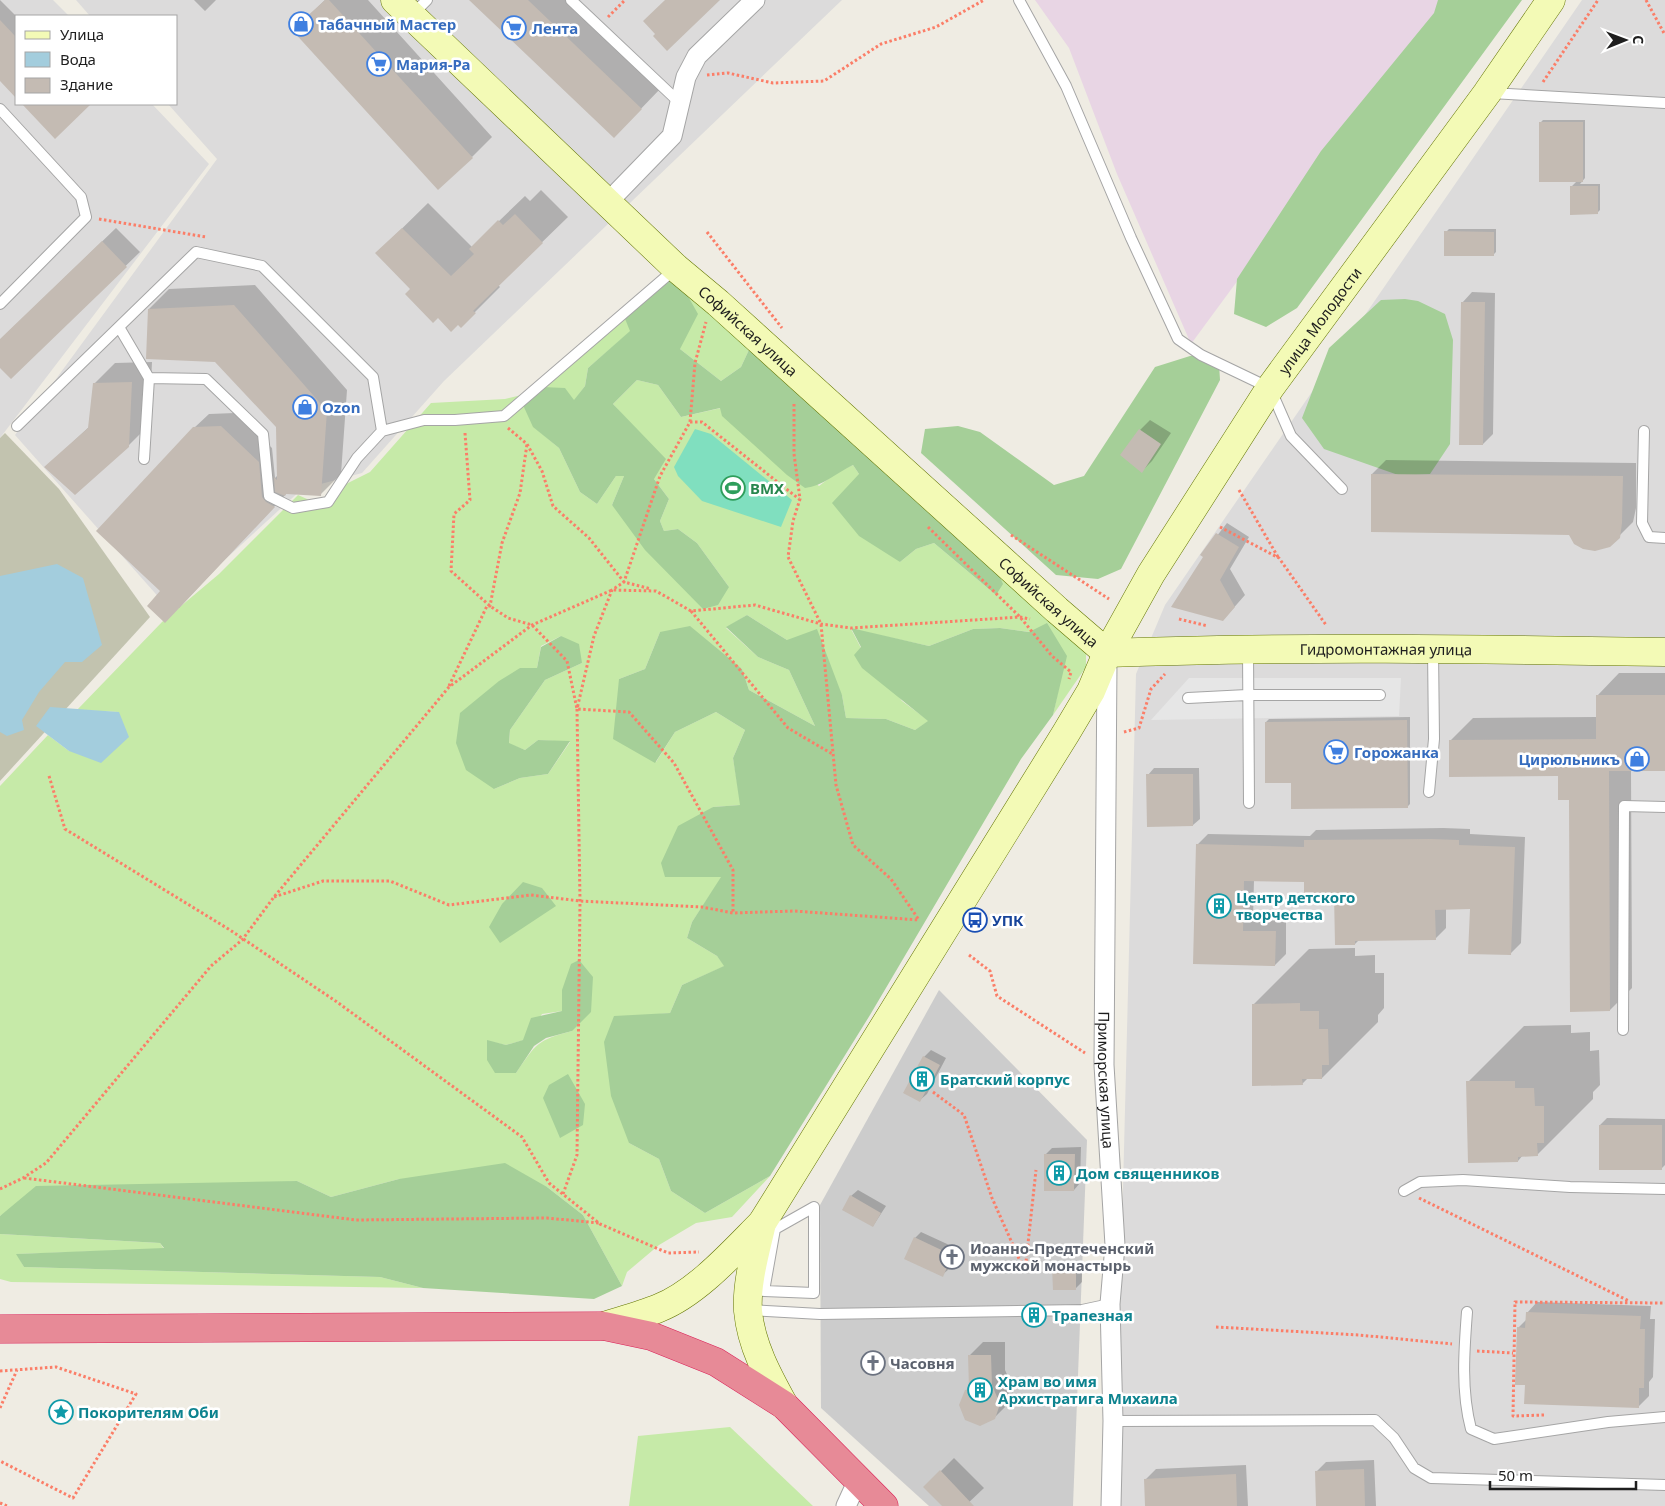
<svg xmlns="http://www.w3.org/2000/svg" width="1665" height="1506" viewBox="0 0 1665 1506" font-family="'Noto Sans',sans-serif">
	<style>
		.residential { fill: #dcdbdb }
		.industrial { fill: #e8d5e4 }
		.religious { fill: #ccc }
		.construction { fill: #c2c3af }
		.grass { fill: #c6eaa8; fill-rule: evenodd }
		.forest { fill: #a5cf98 }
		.pitch { fill: #80dfbf }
		.parking { fill: #e6e6e6 }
		.water { fill: #a3cddd }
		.shadow { fill: #0003 }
		.building { fill: #c4bbb3 }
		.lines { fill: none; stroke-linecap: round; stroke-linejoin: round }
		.lane-casing { stroke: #a5a5a5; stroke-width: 12 }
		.street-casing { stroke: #a5a5a5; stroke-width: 21 }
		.secondary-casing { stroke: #647604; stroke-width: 29 }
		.highway-casing { stroke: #db2259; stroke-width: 29 }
		.path { stroke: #fb7e68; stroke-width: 3; stroke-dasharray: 2.5 2.5; stroke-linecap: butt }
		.lane { stroke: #fff; stroke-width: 10 }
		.street { stroke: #fff; stroke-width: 19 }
		.secondary { stroke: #f3fab6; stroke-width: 28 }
		.highway { stroke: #e78a97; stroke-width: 28 }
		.labels { text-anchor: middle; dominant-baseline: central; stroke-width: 5; stroke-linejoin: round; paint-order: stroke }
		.shop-label { font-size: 15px; font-weight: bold; fill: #366cbe; stroke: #fff; text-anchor: start }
		.street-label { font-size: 15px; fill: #1e1e1e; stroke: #fff }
		.leisure-label { font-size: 15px; font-weight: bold; fill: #27864d; stroke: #fff; text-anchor: start }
		.culture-label { font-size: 15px; font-weight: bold; fill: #0d838f; stroke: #fff; text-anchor: start }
		.transit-label { font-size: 15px; font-weight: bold; fill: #164399; stroke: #fff; text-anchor: start }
		.worship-label { font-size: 15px; font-weight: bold; fill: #5b616d; stroke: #fff; text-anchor: start }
	</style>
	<rect width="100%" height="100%" fill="#efece3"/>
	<!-- residential -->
	<path class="residential" d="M0,0H53L69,16H16V104H152L209,164L0,438Z
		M76,0H842L444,381L362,473L302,489L170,610L15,435L217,159L168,104H176V16H90Z
		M1582,0H1665V1506H1115L1136,674L1165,605Z"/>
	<!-- industrial -->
	<path class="industrial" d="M1035,0H1444L1191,344L1117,174L1069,48Z"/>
	<!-- religious -->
	<path class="religious" d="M939,990L1087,1140L1073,1506H929L821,1408L820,1205Z"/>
	<!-- construction -->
	<path class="construction" d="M5,433L59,489L150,617L0,781V438Z"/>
	<!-- grass -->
	<path class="grass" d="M685,291L754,339L741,367L721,381L680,349Z
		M621,309L631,331L588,368L585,386L574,401L534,427L559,448L580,492L597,504L616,476H624L612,505L729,587L697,543L678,529L664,531L660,521L669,499L654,479L632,425L613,404L637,380L658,385L681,417L721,408L819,486L836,473L853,465L859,474L900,562L916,549L934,543L996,595V568L1086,648V667L1053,715L1059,687L1030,632L1000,628L973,629L929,646L851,629L861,648L902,701L929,721L915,730L886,719L846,718L842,695L787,640L747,615L726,628L758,657L789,670L815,726L749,690L742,669L660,632L645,669L619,679L656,762L675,732L716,712L745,730L733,758L741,805L713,807L665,877H722L692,922L687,938L717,956L725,966L682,985L670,1013L649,1015L629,1143L659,1159L671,1191L705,1213L770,1176L732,1217L696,1223L659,1245L627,1272L622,1286L583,1215L547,1187L399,1179L331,1197L297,1181L9,1210L0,1216V786L48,735L69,751L119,712L77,710L162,622L219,574L298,495L325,507L340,487L370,472L431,403L505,399L530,393ZM561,636L582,663L545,680L510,730L509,744L525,750L538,740L570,742L548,774L520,778L494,789L520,668H537L541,646ZM562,990L572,1031C537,1040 536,1044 516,1073L487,1041L506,1045L524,1040L542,1014L562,1011Z
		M0,1234L160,1243L164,1249L17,1254L24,1267L380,1277L423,1288L11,1282L0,1279Z
		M730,1427L813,1506H629L638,1436Z"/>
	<!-- forest -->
	<path class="forest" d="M1438,0H1522L1297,308L1266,327L1234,314L1237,279L1321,151L1434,13Z
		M668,278L685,291L698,314L680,349L721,381L741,367L754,339L996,568L1003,584L996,595L934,543L916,549L900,562L859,536L832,503L859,474L853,465C836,473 823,486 805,488L787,475L722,416L720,408L681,417L658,385L637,380L613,404L666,459L654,479L669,499L660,521L664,531L678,529L697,543L729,587L718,605L703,609L645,550L612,505L624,476H616L597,504L580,492L559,448L533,427L523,405L542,387L565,388L574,400L585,386L588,368L630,331L621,309Z
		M1405,299L1418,301L1445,314L1453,340L1450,444L1430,474L1401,476L1324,449L1302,418L1329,348L1381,300Z
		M1201,355L1219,364L1220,380L1121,569L1098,579L1056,575L921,453L925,429L958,426L980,432L1054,485L1084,476L1155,367L1190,356Z
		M747,615L787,640L817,629L842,695L846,718L886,719L915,730L928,721L862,668L854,655L861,647L851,628L929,646L973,629L1000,628L1029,632L1047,623L1067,656L1053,715L1021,759L870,1015L770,1176L705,1213L671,1191L659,1159L629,1143L611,1096L604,1042L614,1016L670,1013L682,985L724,966L717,956L687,938L692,922L721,877H665L661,863L678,826L713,807L740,805L733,758L745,730L716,712L675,732L655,763L613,739L619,679L645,669L660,632L690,626L742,669L749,690L815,726L789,670L758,657L726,627Z
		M561,636L579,644L582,663L545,680L510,730L509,743L525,750L538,740L570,741L548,774L520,778L494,789L466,770L456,743L460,713L499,681L520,668H537L541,647Z
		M523,882L542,888L556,906L500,943L489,927L502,904Z
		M579,960L593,977L591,1012L572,1031L546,1038L534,1046L516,1073H495L487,1060V1040L506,1045L523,1040L531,1018L562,1011V990L571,964Z
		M568,1074L585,1104L583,1125L560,1138L543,1098L549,1085Z
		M505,1163L547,1187L583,1215L622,1286L594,1299L423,1288L380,1277L24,1267L16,1254L164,1248L160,1243L0,1234V1216L36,1186L297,1181L331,1197L399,1179Z"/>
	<!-- pitch -->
	<path class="pitch" d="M695,429L711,434L792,500L781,527L702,501L678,476L674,467Z"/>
	<!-- parking -->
	<path class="parking" d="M1189,678H1401L1399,716L1151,720Z"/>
	<!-- water -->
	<path class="water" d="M57,564L83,578L102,645L82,662H65L39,692L22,720L24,730L7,736L0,732V576Z
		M50,707L119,712L129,737L101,763L69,751L36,726Z"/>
	<!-- shadow -->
	<path class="shadow" d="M0,0L16,16V96L0,79Z
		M194,0H216L205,11Z
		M325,0H368L492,137L472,157L294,30Z
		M471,0H570L661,88L634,116Z
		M23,104H89L55,137Z
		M1543,120H1585V178L1580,184H1600V210L1597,213L1571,187L1577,181L1540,123Z
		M541,190L568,217L498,285L500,287L461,326L411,289L377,253L428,203L472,247L525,196L530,201Z
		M116,228L140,252L11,377L0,366V340Z
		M1449,229H1496V252L1493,255L1446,232Z
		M255,285L347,390L341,474L320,495L287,493L179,608L162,591L194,428L209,414L235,413L272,448L275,478L279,474L277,426L216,361L149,309L169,289Z
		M1472,292L1495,293L1493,434L1483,444L1462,303Z
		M152,362L149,425L128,446L46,467L90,426L94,384L115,363Z
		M1150,420L1171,433L1152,461L1142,471L1140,430Z
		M1386,460L1636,463V508L1633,522L1609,546L1372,474Z
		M1227,523L1249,537L1230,569L1245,595L1223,620L1205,557L1202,555Z
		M1619,673H1665V770H1631L1632,988L1610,1010L1570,798L1559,775L1451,740L1473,718L1597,717V696Z
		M1410,717V804L1407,807L1292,781L1266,722L1269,719Z
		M1154,768H1199L1200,819L1193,825L1148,775Z
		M1443,828L1470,829V834L1525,837L1521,943L1510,954L1471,908H1446V928L1435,939L1359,940L1355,944L1335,893L1306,881L1254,880L1253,920L1286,921V954L1275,965L1195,963L1197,845L1208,834L1310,836L1316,830Z
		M1355,948V956L1375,955V973H1384V1008L1378,1015V1022L1322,1078H1308L1302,1084L1253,1005L1309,949Z
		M1571,1025V1033L1590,1032V1051L1599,1050L1600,1085L1593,1092V1099L1537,1155H1523L1518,1161L1468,1082L1524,1026Z
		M931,1050L946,1058L927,1094L920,1100L905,1092L924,1057Z
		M1607,1118L1665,1119V1165L1661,1169L1600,1125Z
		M1081,1147L1080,1183L1074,1190L1045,1155L1052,1148Z
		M858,1190L886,1206L873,1226L851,1196Z
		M921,1232L958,1249L949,1269L942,1275L915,1238Z
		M1060,1261H1082V1282L1075,1289L1054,1267Z
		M1537,1302L1651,1306L1650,1319H1655L1653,1377L1649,1382V1396L1638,1407L1526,1384L1518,1328L1527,1319V1313Z
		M983,1342H1005V1370L1014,1390L1008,1404L994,1418L966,1391L970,1387L969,1356Z
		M865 1363a10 10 0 1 1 20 0a10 10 0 1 1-20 0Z
		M954,1458L984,1488L965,1506H943L925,1487Z
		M1374,1460L1376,1506H1318L1316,1472L1326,1462Z
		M1246,1465L1248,1506H1147L1145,1480L1156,1469Z"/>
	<!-- building -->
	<path class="building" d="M325,0H329L473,158L438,190L292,30Z
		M469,0H528L642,109L614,138Z
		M665,0H720L667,51L653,36L655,34L643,21Z
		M0,20L16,37V98L0,81Z
		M22,104H91L55,139Z
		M1539,122H1583V182H1539Z
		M1570,186H1598V214L1570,215Z
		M515,214L543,243L473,311L476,313L461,328L458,325L451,332L438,318L433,323L405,294L410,289L375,253L402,228L451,276L474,254L469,249L498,220L503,225Z
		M1444,231L1494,232V256H1444Z
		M102,241L127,267L11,379L0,368V339Z
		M1461,302H1485L1483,445H1459Z
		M234,305L327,411L321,496L286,494L285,496L275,492L274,477L277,480L276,427L215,362L146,359L148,309Z
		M132,382L129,447L75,495L44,467L88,428L93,383Z
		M221,426L259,462L262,497L266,502L275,507L165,623L147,606L160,591L96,531L193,427Z
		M1139,429L1161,444L1142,473L1120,455Z
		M1371,474L1623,476L1622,523L1620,538L1610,547L1595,551L1583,549L1574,544L1569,535L1371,532Z
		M1216,533L1239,547L1220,580L1235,607L1223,621L1171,607L1203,557L1200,555Z
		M1596,695H1665V771H1609L1610,1011L1570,1012L1569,800H1558V776L1449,777V740L1596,739Z
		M1407,720L1408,808L1291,809V783H1265V722Z
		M1146,774H1193V826L1147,827Z
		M1431,839L1459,840V845L1515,847L1511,955L1468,954L1470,909L1435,910L1436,940L1355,941V945H1335L1334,894H1304V882L1244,881L1243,931H1276L1275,966L1193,964L1196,844L1304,847V840Z
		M1300,1003V1011H1319V1029H1328L1329,1065H1322V1079H1302L1303,1085L1252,1086V1004Z
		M923,1056L940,1065L920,1102L903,1093Z
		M1466,1081H1515V1088H1534L1535,1106H1544V1143H1537L1538,1156L1518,1157V1162L1468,1163Z
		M1599,1125H1662V1170H1599Z
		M1044,1154H1075L1074,1191H1044Z
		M850,1195L881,1213L873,1227L842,1210Z
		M914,1237L952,1255L943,1277L904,1259Z
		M1052,1267H1076V1290H1053Z
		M1526,1312L1641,1316L1640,1329H1645L1644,1388H1639V1408L1524,1404L1525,1385H1515L1517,1327L1525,1328Z
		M863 1364a10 10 0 1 1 20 0a10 10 0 1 1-20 0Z
		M968,1355H991L992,1385L1000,1404L995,1419L980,1426L965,1420L959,1405L965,1390L969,1389Z
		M1364,1469L1365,1506H1316L1315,1471Z
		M940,1470L974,1506H942L923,1487Z
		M1236,1474L1237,1506H1145L1144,1479Z"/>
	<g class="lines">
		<!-- lane casing -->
		<g class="lane-casing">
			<path id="lane" d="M571,0L680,103
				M1019,0L1066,86L1131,238L1178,339L1201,355L1270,388L1291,436L1342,489
				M412,15L427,0
				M1491,93L1665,103
				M0,109L81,197L86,217L0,304
				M119,327L149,378L206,379L263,434L269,496L293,508L328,502L357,458L382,431L424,420H455L504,416L675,269
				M17,426L196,252L262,266L373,377L382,431
				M1644,431L1642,523L1649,537L1665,538
				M144,459L149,378
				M1248,650L1249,803
				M1188,698L1247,695H1380
				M1429,792L1434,739L1433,650
				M1623,1030L1624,806L1665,807
				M1404,1191L1420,1182L1463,1180L1570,1187L1665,1189
				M814,1207V1293L764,1291L775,1229Z
				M749,1310L820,1314L1082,1310L1110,1304
				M1467,1312C1464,1351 1461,1391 1471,1429L1494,1439L1608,1422L1665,1417
				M1113,1421L1375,1420L1394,1438L1414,1468L1431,1478L1665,1485"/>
		</g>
		<!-- street casing -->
		<g class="street-casing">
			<g id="street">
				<path d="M608,202L672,136L686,77L697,56L755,0"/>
				<path id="s1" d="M1107,662L1104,1065L1115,1245L1110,1304L1113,1421L1111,1506"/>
				<path d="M846,1506L858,1480"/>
			</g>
		</g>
		<!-- secondary casing -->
		<g class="secondary-casing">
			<g id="secondary">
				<path id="s2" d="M395,0L676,268L718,303L1057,610L1107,653"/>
				<path id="s3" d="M1107,653C1293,646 1479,649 1665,652"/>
				<path d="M762,1223C756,1250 746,1283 748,1311C751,1345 768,1376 784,1405"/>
				<path id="s4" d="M604,1326C623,1320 642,1315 659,1308C697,1293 734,1251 762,1223L1066,733L1091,691L1107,653L1151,574L1270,388L1487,93L1551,0"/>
			</g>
		</g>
		<!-- highway casing -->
		<g class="highway-casing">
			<path id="highway" d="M0,1329L604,1326L651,1336L716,1362L784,1405L884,1506"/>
		</g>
		<!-- path -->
		<path class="path" d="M1646,0L1665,35
			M608,17L625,0
			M707,75L728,73L773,83L824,81L881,44L936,27L984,0
			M1543,82L1598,0
			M99,219L206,237
			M707,232L782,328
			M794,404V454L800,499L793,521L788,557L821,624L836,785L853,845L891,879L919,920
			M690,422H702L799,499
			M508,428L527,444L542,471L553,506L589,538L624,582L651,589
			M465,433L470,500L454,514L451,571L490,606L508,618L532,625L567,661L577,709L629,712L674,763L733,870V913
			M1239,490L1278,557
			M928,527L1020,617L1052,656L1071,672L1069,679
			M1220,527L1279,558L1326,625
			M1011,535L1109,599
			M691,611L788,728L834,755
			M1179,619L1208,626
			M449,686L487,606H490L502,543L520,493L527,444
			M1124,732L1139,728L1151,689L1165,674
			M49,776L65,829L230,930L337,1002L522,1137L549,1183L600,1224L668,1253L699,1252
			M274,897L323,881H390L449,905L531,895L580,901L702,907L733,913L794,911L919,920
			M969,955L990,971L997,996L1085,1053
			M933,1092L964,1115L992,1198L1025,1272
			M24,1178L356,1220L547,1218L599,1223
			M0,1189L23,1178L46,1163L211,966L242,940L274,897L449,687L532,625L612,590L656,591L691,611L755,605L821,624L851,628L1020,617L1030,619
			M563,1194L577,1155L580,901L577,709L594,636L612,590L624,582L660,476L690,422L695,363L706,322
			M1419,1198L1629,1301
			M1025,1271L1036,1170
			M1216,1327L1359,1335L1452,1344
			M1477,1351L1513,1353
			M0,1371L56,1367L136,1394L73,1498L0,1461
			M0,1408L17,1370
			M1544,1415L1513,1416L1515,1302L1665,1303
			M0,1503L7,1506"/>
		<!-- lane -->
		<use href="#lane" class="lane"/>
		<!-- street -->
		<use href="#street" class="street"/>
		<!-- secondary -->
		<use href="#secondary" class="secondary"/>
		<!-- highway -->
		<use href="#highway" class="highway"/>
	</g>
	<!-- icons -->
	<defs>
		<g id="shop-ring" transform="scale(1.25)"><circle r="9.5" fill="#fff" stroke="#3f7fe0" stroke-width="1.5"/><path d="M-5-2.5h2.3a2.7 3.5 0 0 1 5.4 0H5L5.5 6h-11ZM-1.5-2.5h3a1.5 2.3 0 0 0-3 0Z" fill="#3f7fe0"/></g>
		<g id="supermarket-ring" transform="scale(1.25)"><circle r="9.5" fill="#fff" stroke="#3f7fe0" stroke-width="1.5"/><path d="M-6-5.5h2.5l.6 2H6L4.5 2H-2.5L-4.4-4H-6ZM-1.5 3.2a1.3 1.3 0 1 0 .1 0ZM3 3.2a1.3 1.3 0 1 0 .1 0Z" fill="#3f7fe0"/></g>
		<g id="stadium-ring" transform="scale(1.25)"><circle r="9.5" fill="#fff" stroke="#2e9e5b" stroke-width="1.5"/><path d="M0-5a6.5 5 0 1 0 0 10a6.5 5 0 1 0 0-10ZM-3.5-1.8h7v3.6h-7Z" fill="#2e9e5b"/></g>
		<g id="building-ring" transform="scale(1.25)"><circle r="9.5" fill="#fff" stroke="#0f9aa8" stroke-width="1.5"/><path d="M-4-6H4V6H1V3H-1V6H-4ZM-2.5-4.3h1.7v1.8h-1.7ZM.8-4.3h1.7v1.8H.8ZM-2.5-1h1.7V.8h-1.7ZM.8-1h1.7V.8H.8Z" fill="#0f9aa8"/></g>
		<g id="bus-ring" transform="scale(1.25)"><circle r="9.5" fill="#fff" stroke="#1a4fb4" stroke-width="1.5"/><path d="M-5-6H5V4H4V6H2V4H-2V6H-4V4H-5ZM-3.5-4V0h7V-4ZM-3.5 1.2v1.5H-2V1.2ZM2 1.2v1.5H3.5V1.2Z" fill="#1a4fb4"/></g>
		<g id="church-ring" transform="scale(1.25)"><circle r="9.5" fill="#fff" stroke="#6b7280" stroke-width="1.5"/><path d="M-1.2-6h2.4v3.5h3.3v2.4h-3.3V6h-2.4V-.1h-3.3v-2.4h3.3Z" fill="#6b7280"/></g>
		<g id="sight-ring" transform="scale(1.25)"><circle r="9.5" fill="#fff" stroke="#0f9aa8" stroke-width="1.5"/><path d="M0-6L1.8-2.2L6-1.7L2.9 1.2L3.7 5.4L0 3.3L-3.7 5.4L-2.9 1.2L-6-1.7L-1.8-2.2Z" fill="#0f9aa8"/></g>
	</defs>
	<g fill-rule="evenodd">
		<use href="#shop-ring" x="301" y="24"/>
		<use href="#supermarket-ring" x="514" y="28"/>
		<use href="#supermarket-ring" x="379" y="64"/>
		<use href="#shop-ring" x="305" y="407"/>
		<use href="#stadium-ring" x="733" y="488"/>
		<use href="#supermarket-ring" x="1336" y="752"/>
		<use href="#shop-ring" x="1637" y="759"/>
		<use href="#building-ring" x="1219" y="906"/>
		<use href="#bus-ring" x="975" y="920"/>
		<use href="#building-ring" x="922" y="1079"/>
		<use href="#building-ring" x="1059" y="1173"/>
		<use href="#church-ring" x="952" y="1257"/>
		<use href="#building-ring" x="1034" y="1315"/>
		<use href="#church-ring" x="873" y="1363"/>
		<use href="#building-ring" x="980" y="1390"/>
		<use href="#sight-ring" x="61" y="1412"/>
	</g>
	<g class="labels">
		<!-- shop labels -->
		<g class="shop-label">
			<text x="318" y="24">Табачный Мастер</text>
			<text x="532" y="28">Лента</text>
			<text x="396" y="64">Мария-Ра</text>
			<text x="322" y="407">Ozon</text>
			<text x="1354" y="752">Горожанка</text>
			<text x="1620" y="759" text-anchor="end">Цирюльникъ</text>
		</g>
		<!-- street labels -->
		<g class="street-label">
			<text stroke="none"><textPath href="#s4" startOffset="1254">улица Молодости</textPath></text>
			<text stroke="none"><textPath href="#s2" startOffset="484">Софийская улица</textPath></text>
			<text stroke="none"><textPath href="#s2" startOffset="889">Софийская улица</textPath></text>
			<text stroke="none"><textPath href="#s3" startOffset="279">Гидромонтажная улица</textPath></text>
			<text stroke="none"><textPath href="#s1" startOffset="418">Приморская улица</textPath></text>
		</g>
		<!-- leisure labels -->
		<g class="leisure-label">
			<text x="750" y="488">BMX</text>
		</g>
		<!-- culture labels -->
		<g class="culture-label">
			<text x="1236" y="897">Центр детского<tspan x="1236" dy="17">творчества</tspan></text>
			<text x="940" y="1079">Братский корпус</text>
			<text x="1076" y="1173">Дом священников</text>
			<text x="1052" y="1315">Трапезная</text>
			<text x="998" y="1381">Храм во имя<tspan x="998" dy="17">Архистратига Михаила</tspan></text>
			<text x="78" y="1412">Покорителям Оби</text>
		</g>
		<!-- transit labels -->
		<g class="transit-label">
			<text x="992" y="920">УПК</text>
		</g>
		<!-- worship labels -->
		<g class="worship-label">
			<text x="970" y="1248">Иоанно-Предтеченский<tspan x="970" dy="17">мужской монастырь</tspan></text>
			<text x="890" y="1363">Часовня</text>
		</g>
	</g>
	<!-- legend -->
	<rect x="15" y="15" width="162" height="90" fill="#ffffff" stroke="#a5a5a5"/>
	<rect x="25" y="31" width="25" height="8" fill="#f3fab6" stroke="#a5a5a5"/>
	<text x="60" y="40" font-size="15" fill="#1e1e1e">Улица</text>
	<rect x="25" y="52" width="25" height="15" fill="#a3cddd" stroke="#a5a5a5"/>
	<text x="60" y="65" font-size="15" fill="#1e1e1e">Вода</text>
	<rect x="25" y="78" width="25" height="15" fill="#c4bbb3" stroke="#a5a5a5"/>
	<text x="60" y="90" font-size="15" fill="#1e1e1e">Здание</text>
	<!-- north arrow -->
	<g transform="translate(1625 40) rotate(89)" stroke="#ffffff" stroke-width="4" paint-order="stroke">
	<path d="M0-4L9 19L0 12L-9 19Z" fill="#1e1e1e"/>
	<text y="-8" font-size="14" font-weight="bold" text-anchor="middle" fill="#1e1e1e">С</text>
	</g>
	<!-- scale -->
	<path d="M1490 1481v8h146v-8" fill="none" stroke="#1e1e1e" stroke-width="2.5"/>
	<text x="1498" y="1481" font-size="15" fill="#1e1e1e" stroke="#ffffff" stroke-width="4" paint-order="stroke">50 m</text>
</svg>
